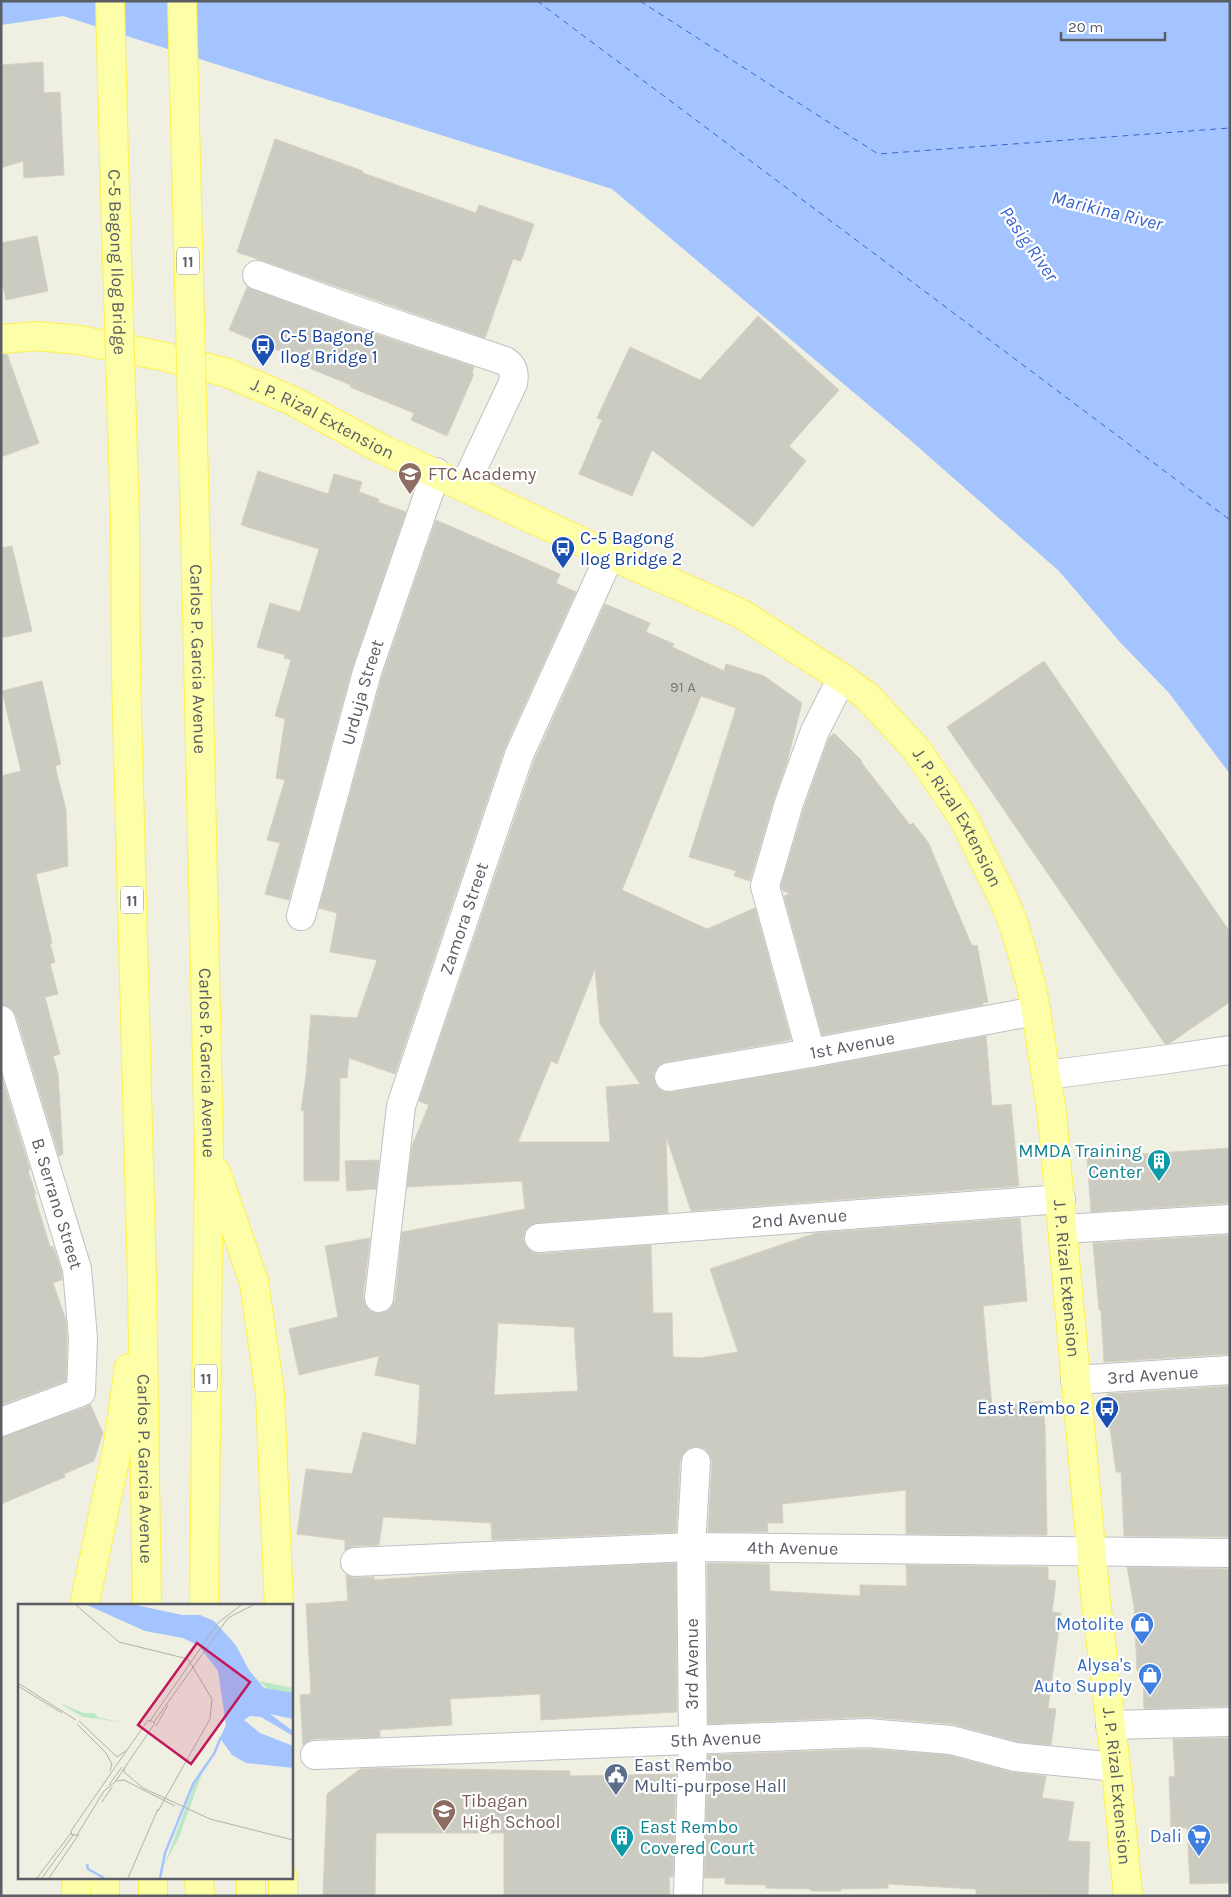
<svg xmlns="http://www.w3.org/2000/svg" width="1231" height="1897" viewBox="0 0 1231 1897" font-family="Karla,sans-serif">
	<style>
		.water { fill: #a3c4ff }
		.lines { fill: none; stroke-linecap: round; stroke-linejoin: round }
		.ferry { stroke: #3964cf; stroke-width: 1; stroke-dasharray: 6 5; stroke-linecap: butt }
		.building { fill: #cccbc1; stroke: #d4d2c0; fill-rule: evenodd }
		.minor-casing { stroke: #bfc0c7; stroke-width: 30 }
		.major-casing { stroke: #fff14c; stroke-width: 30 }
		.minor { stroke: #fff; stroke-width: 28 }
		.major { stroke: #fcffa8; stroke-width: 28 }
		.major-bridge-casing { stroke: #fff14c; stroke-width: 30; stroke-linecap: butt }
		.major-bridge { stroke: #fcffa8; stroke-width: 28 }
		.labels { text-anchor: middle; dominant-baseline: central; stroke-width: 4.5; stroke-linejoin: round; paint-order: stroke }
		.number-label { font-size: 15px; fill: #77787c }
		.shield { fill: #fff; stroke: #8c8e93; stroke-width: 1 }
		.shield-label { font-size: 16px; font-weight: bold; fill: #5b5d65 }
		.street-label { font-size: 18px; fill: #5b5d65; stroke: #fff }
		.transit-label { font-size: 18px; fill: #164399; stroke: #fff; text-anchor: start }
		.education-label { font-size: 18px; fill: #785e54; stroke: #fff; text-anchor: start }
		.culture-label { font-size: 18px; fill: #0d838f; stroke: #fff; text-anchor: end }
		.shop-label { font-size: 18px; fill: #366cbe; stroke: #fff; text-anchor: end }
		.service-label { font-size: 18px; fill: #4e5e75; stroke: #fff; text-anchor: start }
		.water-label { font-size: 19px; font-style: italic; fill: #3964cf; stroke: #fff }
		.inset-river { fill: none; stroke: #a3c4ff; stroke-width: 2.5 }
		.inset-road { fill: none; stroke: #b0b1ac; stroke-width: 1 }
		.view { fill: #c2185b; fill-opacity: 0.15; stroke: #c2185b; stroke-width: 2.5 }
		.inset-edge { fill: none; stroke: #5b5d65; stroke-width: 2.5 }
	</style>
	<rect width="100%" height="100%" fill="#efefe2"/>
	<!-- water -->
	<path class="water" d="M1,1H1230V774L1169,693L1119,641L1059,571L909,439L612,189L63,16L1,25Z"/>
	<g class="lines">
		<!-- ferry -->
		<path class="ferry" d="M537,1L1230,520
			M640,1L878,154L1230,128"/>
	</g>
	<!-- building -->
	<path class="building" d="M43,62L44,93L60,92L64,175L24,178L23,161L1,168V65Z
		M275,139L363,171V173L476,213L479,205L534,224L521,261L513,259L485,338L237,252Z
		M37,236L48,291L6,300L1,278V243Z
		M247,287L358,328L474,367L472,373L474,374L447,436L411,420L414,413L350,387L351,385L309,368L311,364L229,330Z
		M758,316L839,390L789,446L806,461L753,527L652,450L632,496L579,474L602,420L597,418L630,347L700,380Z
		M1,354H7L39,443L1,457Z
		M258,471L328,494L334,474L362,482L359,492L379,499L378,502L406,512L352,668L289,900L265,894L280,843L267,840L285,780L276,778L285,719L275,716L291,660L284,658L285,655L257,647L270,603L300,612L319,549L241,525Z
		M436,520L560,574L556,583L576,592L504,750L395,1074L349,1058L347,1078H340L339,1181H304V1111L301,1110L306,1076L311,1015L357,1018L377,960L330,952L337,913L319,908L382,677Z
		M12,546L32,631L1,638V548Z
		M605,604L650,623L646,632L674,644L672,647L724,671L726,664L764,676L802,703L787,762L774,799L750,881L734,876L736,871L689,857L736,708L701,696L622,890L707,929L755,908L791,1040L666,1062L659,1065L654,1072V1079L657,1087L663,1091L672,1092L814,1068L986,1036L992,1106L1011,1104L1019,1186L691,1211L666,1136L668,1213L537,1223L531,1225L525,1231L523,1239L526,1246L532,1252L540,1254L651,1245L653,1313H672L673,1357L700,1358L738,1352L710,1269L816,1233L1020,1218L1027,1301L983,1306L992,1407L1042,1401L1045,1426L1047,1535L906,1534V1490L782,1504L783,1523H767L768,1532H708L712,1462L710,1455L705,1449L696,1446L689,1448L683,1454L680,1461L676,1532L492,1540L491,1523L383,1517L379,1545L354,1546L345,1550V1540L297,1534L306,1469L352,1474L363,1432L416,1445L417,1433L420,1385L375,1375L379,1356L299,1375L289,1329L338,1317L325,1246L370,1238L363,1296L365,1304L370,1311L378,1314L385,1312L391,1308L395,1300L402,1232L525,1209L522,1181L407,1187L412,1146L429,1105L419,1101L534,761ZM595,969L600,1024L640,1084L606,1087L610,1142H518L551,1061L557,1064ZM498,1323L574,1327L578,1391L494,1395Z
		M1044,661L1230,932V1002L1170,1043L1165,1044L947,727Z
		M42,681L61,764L55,766L66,810L68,866L36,874L52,943L50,944L55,962L50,964L58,994L45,997L60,1054L53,1056L58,1074L63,1154L59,1156L16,1015L11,1008L1,1005V776L21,771L2,691Z
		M834,733L862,761L861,762L910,825L913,823L928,842L972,946L977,945L988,1002L983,1003V1005L822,1035L784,896L790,893L783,891L781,886L804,808L829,738Z
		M1,1074L30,1170L28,1171L36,1194H34L50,1247L53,1246L62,1273V1280L53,1283L66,1320L67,1338L66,1381L1,1405Z
		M1230,1148V1203L1091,1212L1087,1158Z
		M379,1160L376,1189L347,1191L345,1161Z
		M1230,1235V1354L1104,1362L1101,1310H1099L1093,1243Z
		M1230,1386V1537L1124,1536L1121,1472H1116L1110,1428H1107V1394Z
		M90,1404L103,1433L94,1461L64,1474L65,1477L1,1504V1437L86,1407Z
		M676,1563L677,1712L541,1720L540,1694L450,1699L452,1725L380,1730V1737L314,1739L307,1742L303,1745L300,1695L311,1694L306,1604L348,1601L346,1575L356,1578L374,1577V1580L494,1571Z
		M707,1563L769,1564L770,1591L860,1596V1585L907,1586L906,1565L1048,1567V1580L1056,1581L1052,1612L1061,1613L1048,1708L1056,1709L1051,1745L1018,1742L952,1724L868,1717L708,1724Z
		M1127,1567L1230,1569V1706L1144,1709L1143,1671H1137L1134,1606Z
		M1230,1738V1883L1190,1884L1187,1828H1171L1169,1777L1175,1776L1173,1739Z
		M867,1749L948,1755L1011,1772L1046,1776L1042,1798L1074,1802L1068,1841L1090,1842L1088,1896L976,1894V1889L888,1884V1888L841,1889V1891H811V1889L766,1888V1885L725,1884V1878H704L708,1755Z
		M381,1768L570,1771V1776L676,1774L673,1877H669L670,1896H504V1833H376L375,1896H323L327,1794L360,1769Z"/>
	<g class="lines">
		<!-- minor casing -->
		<g class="minor-casing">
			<g id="minor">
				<path d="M257,275L363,313L505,361C513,366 515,373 513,383L464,487"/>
				<path id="s1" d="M301,916L367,672L436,472"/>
				<path id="s2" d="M1,1020L77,1269L83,1338L81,1392L1,1422"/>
				<path d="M811,1053L765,886L789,803L815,731L842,678"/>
				<path d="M1047,1075L1169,1059L1230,1050"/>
				<path id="s3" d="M669,1077L811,1053L1036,1011"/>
				<path d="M1063,1229L1230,1219"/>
				<path id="s4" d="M539,1238L1061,1199"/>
				<path id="s5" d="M379,1298L401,1106L519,755L610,555"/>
				<path id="s6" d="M1075,1380L1230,1370"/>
				<path id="s7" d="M355,1562L691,1547L1230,1553"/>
				<path d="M1110,1725L1230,1722"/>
				<path id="s8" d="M315,1755L867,1733L951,1740L1015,1757L1116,1767"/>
				<path d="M688,1896L693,1740L691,1547L696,1462"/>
			</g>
		</g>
		<!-- major casing -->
		<g class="major-casing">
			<g id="major">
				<path d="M110,1L114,158"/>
				<path id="s9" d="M1,339L37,336L79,340L162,356L228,373L293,401L378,447L610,555L742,614L842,678L867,696L917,750L964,819L1000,892L1011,917L1021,948L1031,985L1036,1011L1052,1114L1095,1593L1116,1767L1128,1896"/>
				<path id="s10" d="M125,521L126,674L142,1280L147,1606"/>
				<path id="s11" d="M195,521L209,1151L204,1606"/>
				<path d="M216,1172L254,1282L270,1393L279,1606"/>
				<path d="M84,1606L117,1450L129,1368"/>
				<path d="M105,1878V1896"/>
				<path d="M153,1878V1896"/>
				<path d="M199,1878L200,1896"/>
				<path d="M251,1878V1896"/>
				<path d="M283,1878V1896"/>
				<path d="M76,1896L77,1878"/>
			</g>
		</g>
		<!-- minor -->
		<use href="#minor" class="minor"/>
		<!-- major -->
		<use href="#major" class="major"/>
		<!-- major-bridge casing -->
		<g class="major-bridge-casing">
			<g id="major-bridge">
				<path d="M182,1L195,521"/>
				<path id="s12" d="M114,158L125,521"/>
			</g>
		</g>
		<!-- major-bridge -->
		<use href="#major-bridge" class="major-bridge"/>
	</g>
	<!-- icons -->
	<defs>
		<g id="bus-pin" transform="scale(1.25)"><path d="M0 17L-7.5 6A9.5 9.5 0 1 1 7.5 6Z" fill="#1a4fb4" stroke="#fff"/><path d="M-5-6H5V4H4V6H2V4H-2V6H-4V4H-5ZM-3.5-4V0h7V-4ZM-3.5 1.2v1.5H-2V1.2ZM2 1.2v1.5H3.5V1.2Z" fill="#fff"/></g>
		<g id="school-pin" transform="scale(1.25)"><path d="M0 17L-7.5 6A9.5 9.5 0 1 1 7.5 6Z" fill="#8d6e63" stroke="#fff"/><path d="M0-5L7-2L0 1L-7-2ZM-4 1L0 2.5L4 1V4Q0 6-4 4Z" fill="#fff"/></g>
		<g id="building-pin" transform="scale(1.25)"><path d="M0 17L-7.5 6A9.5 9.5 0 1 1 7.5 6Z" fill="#0f9aa8" stroke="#fff"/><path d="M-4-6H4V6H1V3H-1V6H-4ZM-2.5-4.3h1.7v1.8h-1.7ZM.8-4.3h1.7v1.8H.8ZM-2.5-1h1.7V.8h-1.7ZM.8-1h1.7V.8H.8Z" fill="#fff"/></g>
		<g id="shop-pin" transform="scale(1.25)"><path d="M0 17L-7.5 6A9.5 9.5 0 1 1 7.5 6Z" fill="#3f7fe0" stroke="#fff"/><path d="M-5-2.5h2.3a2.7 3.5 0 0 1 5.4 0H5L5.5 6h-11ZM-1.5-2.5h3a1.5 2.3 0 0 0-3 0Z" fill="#fff"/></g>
		<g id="civic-pin" transform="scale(1.25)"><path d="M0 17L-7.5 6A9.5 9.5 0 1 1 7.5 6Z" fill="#5c6f8a" stroke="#fff"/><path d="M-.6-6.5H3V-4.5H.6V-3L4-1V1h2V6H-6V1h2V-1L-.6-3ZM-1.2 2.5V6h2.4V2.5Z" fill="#fff"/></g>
		<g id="supermarket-pin" transform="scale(1.25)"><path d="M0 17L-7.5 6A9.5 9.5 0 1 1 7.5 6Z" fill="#3f7fe0" stroke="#fff"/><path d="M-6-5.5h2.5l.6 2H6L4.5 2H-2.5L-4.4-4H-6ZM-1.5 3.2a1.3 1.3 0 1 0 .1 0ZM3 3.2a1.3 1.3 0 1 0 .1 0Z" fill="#fff"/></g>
	</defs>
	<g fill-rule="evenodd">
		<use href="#bus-pin" x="263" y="346"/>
		<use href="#school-pin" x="410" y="474"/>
		<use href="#bus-pin" x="563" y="548"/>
		<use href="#building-pin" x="1159" y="1161"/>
		<use href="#bus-pin" x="1107" y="1408"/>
		<use href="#shop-pin" x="1142" y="1624"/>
		<use href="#shop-pin" x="1150" y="1675"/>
		<use href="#civic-pin" x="616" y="1775"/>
		<use href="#school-pin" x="444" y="1811"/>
		<use href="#supermarket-pin" x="1199" y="1836"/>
		<use href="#building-pin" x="622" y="1837"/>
	</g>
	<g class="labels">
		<!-- number labels -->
		<g class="number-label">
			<text x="683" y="687">91 A</text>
		</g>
		<!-- shield labels -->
		<g class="shield">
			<rect x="177" y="247.5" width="22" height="27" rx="4"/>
			<rect x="121" y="886.5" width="22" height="27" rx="4"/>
			<rect x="195" y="1364.5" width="22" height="27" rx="4"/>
		</g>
		<g class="shield-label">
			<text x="188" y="261">11</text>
			<text x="132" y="900">11</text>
			<text x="206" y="1378">11</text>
		</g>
		<!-- street labels -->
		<g class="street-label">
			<text stroke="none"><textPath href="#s12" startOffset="104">C-5 Bagong Ilog Bridge</textPath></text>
			<text stroke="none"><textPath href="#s9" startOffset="336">J. P. Rizal Extension</textPath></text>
			<text stroke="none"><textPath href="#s11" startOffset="138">Carlos P. Garcia Avenue</textPath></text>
			<text stroke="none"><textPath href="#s1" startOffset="232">Urduja Street</textPath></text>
			<text stroke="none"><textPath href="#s9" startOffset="1101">J. P. Rizal Extension</textPath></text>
			<text stroke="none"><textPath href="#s5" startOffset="391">Zamora Street</textPath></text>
			<text stroke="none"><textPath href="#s3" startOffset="186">1st Avenue</textPath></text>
			<text stroke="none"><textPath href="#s11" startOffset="542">Carlos P. Garcia Avenue</textPath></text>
			<text stroke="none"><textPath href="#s2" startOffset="192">B. Serrano Street</textPath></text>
			<text stroke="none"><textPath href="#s4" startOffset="261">2nd Avenue</textPath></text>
			<text stroke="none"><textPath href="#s9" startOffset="1581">J. P. Rizal Extension</textPath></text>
			<text stroke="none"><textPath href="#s6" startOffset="78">3rd Avenue</textPath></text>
			<text stroke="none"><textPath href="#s10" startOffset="948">Carlos P. Garcia Avenue</textPath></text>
			<text stroke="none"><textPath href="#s7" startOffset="438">4th Avenue</textPath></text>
			<text transform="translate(692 1664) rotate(-90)">3rd Avenue</text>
			<text stroke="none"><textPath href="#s8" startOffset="401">5th Avenue</textPath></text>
			<text stroke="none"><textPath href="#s9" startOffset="2091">J. P. Rizal Extension</textPath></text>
		</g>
		<!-- transit labels -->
		<g class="transit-label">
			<text x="280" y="336">C-5 Bagong<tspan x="280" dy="21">Ilog Bridge 1</tspan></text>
			<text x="580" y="538">C-5 Bagong<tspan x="580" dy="21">Ilog Bridge 2</tspan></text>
			<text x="1090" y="1408" text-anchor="end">East Rembo 2</text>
		</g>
		<!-- education labels -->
		<g class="education-label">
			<text x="428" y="474">FTC Academy</text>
			<text x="462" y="1801">Tibagan<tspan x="462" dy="21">High School</tspan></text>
		</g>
		<!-- culture labels -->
		<g class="culture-label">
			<text x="1142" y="1151">MMDA Training<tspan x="1142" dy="21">Center</tspan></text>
			<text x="640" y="1827" text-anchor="start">East Rembo<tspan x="640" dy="21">Covered Court</tspan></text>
		</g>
		<!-- shop labels -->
		<g class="shop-label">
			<text x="1124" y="1624">Motolite</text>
			<text x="1132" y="1665">Alysa's<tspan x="1132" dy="21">Auto Supply</tspan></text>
			<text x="1182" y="1836">Dali</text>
		</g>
		<!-- service labels -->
		<g class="service-label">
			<text x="634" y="1765">East Rembo<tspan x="634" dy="21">Multi-purpose Hall</tspan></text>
		</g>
		<!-- water labels -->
		<g class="water-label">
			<text transform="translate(1107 211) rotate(14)">Marikina River</text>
			<text transform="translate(1029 244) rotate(55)">Pasig River</text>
		</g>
	</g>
	<!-- overview -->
	<g transform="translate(18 1604)">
		<rect width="275" height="275" fill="#efefe2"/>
		<path d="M241,77L275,84V89L253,88ZM39,98L66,109H76L81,114L110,119L65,113ZM186,164L161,233L146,262L176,181Z" fill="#bce9c5"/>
		<path d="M69,1H118L164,11H182L196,17L217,40L231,66L246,84L275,89V115L252,110L275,127V132L243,113L232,112L226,116L242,129L275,142V164L228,159L214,151L202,134L208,121L200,67L181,42L165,34L127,27Z" fill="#a3c4ff"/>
		<path class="inset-river" d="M104,1L186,35M131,13L193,36M197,38L212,73L263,105L275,102M194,39L197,40L226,131L275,149M69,260L70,265L86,274M142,274L147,249L175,180L196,150L203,133"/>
		<path class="inset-road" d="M58,1L101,38L170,55L194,95L192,115L140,207M0,79L58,116M0,82L44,109M61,117L99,153L109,146L130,116L137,119L97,178L86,187L59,231H54L53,227L109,146M132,117L200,19L223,1M136,118L210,14L235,1M59,120L88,149L94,160L92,167M138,122L150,101M107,163L106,168L125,184L192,215L275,236M98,177L106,176L157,202M91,181L104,163M84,198L94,183M19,274L53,229M24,274L56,230M31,274L61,230M110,274L140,205"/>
		<path class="view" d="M179,39L232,78L173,160L120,121Z"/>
		<rect width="275" height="275" class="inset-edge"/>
	</g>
	<!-- border -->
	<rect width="1231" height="1897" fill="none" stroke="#5b5d65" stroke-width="5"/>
	<!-- scale -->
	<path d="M1061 32v8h104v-8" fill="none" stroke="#5b5d65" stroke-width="2.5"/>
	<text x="1068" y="32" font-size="15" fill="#5b5d65" stroke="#ffffff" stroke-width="4" paint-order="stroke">20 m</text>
</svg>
